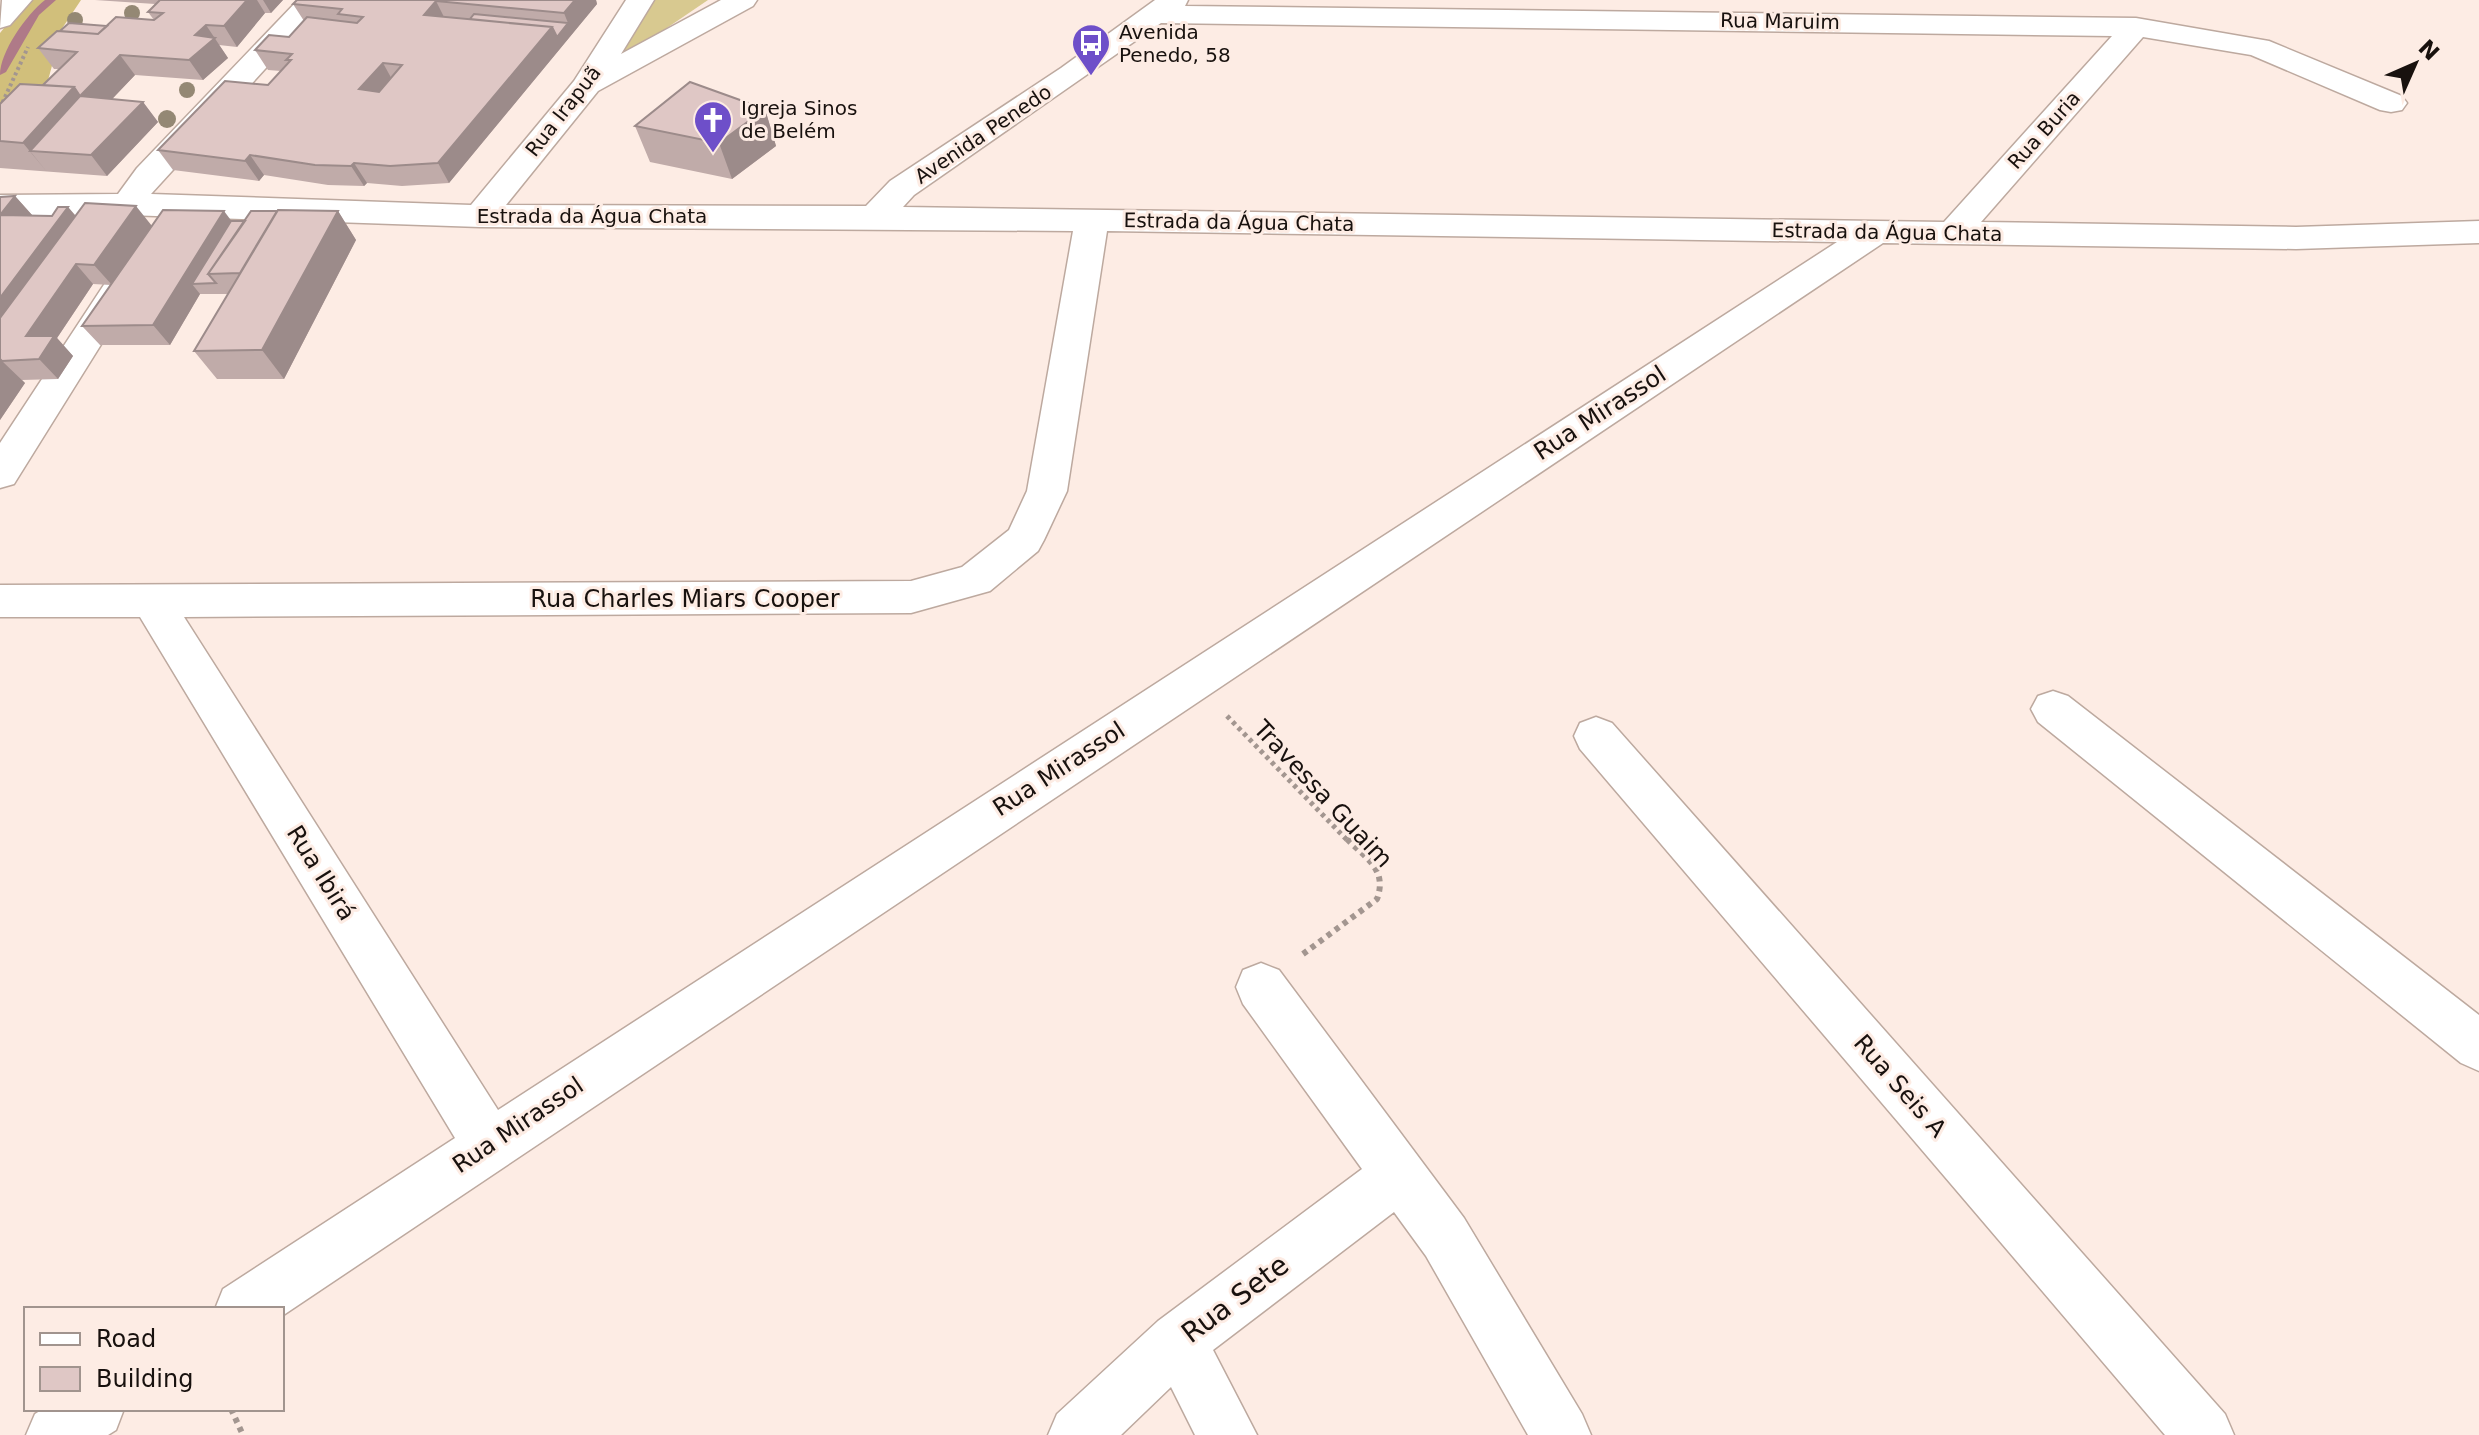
<svg xmlns="http://www.w3.org/2000/svg" width="2479" height="1435" viewBox="0 0 2479 1435" font-family="'DejaVu Sans',sans-serif">
	<style>
		.green { fill: #d8c990 }
		.forest { fill: #d1bf7b }
		.lines { fill: none; stroke-linecap: round; stroke-linejoin: round }
		.stream { fill: #af7a88; fill-rule: evenodd }
		.minor-casing { stroke: #bda99f; stroke-width: 3 }
		.path-far2 { stroke: #a39690; stroke-width: 4; stroke-dasharray: 3 3; stroke-linecap: butt }
		.path-far1 { stroke: #a39690; stroke-width: 5; stroke-dasharray: 4 4; stroke-linecap: butt }
		.path { stroke: #a39690; stroke-width: 6; stroke-dasharray: 5 5; stroke-linecap: butt }
		.minor { fill: #fff; fill-rule: evenodd }
		.tree { fill: #948874 }
		.wall { fill: #c0aba9 }
		.shaded-wall { fill: #9c8b8a }
		.building { fill: #dfc7c5; stroke: #9c8b8a; stroke-width: 2; fill-rule: evenodd }
		.labels { text-anchor: middle; dominant-baseline: central; stroke-width: 6; stroke-linejoin: round; paint-order: stroke }
		.far-street-label { font-size: 20px; fill: #18110e; stroke: #fdece4 }
		.far-poi-label { font-size: 20px; fill: #18110e; stroke: #fdece4; text-anchor: start }
		.street-label { font-size: 24px; fill: #18110e; stroke: #fdece4 }
		.near-street-label { font-size: 28px; fill: #18110e; stroke: #fdece4 }
	</style>
	<rect width="100%" height="100%" fill="#fdece4"/>
	<!-- green -->
	<path class="green" d="M655,0H708L630,53L610,56Z"/>
	<!-- forest -->
	<path class="forest" d="M27,0H81L57,36L59,40L47,84L0,154V33Z"/>
	<g class="lines">
		<!-- stream -->
		<path class="stream" d="M45,0H56L39,15L6,72L0,75C0,52 26,15 45,0Z"/>
		<!-- minor casing -->
		<g class="minor-casing">
			<path id="minor" d="M2,0H32L10,25L0,28Z
				M298,0H328L151,194L471,205L574,81L626,0H654L621,54L721,0H757L753,6L598,91L506,205L866,206L890,181L1061,68L1155,0H1188L1185,6L2136,18L2269,41L2402,96L2407,103L2402,110L2391,112L2380,110L2251,55L2143,37L1981,222L2296,227L2479,221V243L2296,249L1883,243L282,1316V1309H215L223,1289L455,1138L140,617H0V585L911,581L962,567L1009,530L1027,491L1073,231L480,227L127,215L0,217V195L118,194L137,168ZM1161,23L2112,36L1944,222L903,207L914,195ZM1107,231L1837,242L498,1110L184,617L911,613L990,591L1038,551L1044,540L1067,491Z
				M123,270L135,274L140,282L14,484L0,488V443L111,274Z
				M2053,691L2068,696L2479,1015V1071L2461,1063L2038,722L2031,709L2038,696Z
				M1596,717L1612,723L2225,1414L2234,1435H2165L1580,749L1574,736L1580,723Z
				M1261,963L1279,970L1464,1218L1582,1414L1591,1435H1528L1426,1256L1394,1212L1213,1350L1257,1435H1195L1171,1387L1121,1435H1048L1057,1414L1158,1321L1362,1169L1243,1004L1236,987L1243,970Z
				M43,1409H124L116,1430L108,1435H26L35,1414Z"/>
		</g>
		<!-- path-far2 -->
		<path class="path-far2" d="M0,108L28,47"/>
		<!-- path-far1 -->
		<path class="path-far1" d="M1227,716L1347,840"/>
		<!-- path -->
		<path class="path" d="M1303,954L1377,899C1388,869 1365,858 1346,838
			M231,1409L243,1435"/>
		<!-- minor -->
		<use href="#minor" class="minor"/>
	</g>
	<!-- trees -->
	<g class="tree">
		<circle cx="132" cy="13" r="8"/>
		<circle cx="75" cy="20" r="8"/>
		<circle cx="187" cy="90" r="8"/>
		<circle cx="167" cy="119" r="9"/>
	</g>
	<!-- wall -->
	<path class="wall" d="M95,0H283L271,13H265L237,47L219,45L228,58L203,80L135,75L112,99L143,102L158,122L107,176L0,168V104L43,85L59,69H54L38,48L60,31L154,20L148,12L155,4Z
		M297,0H596L597,4L449,183L402,186L367,183L364,186L328,185L264,175L259,181L173,170L158,150L268,85L281,71L268,70L255,50L289,37L304,21L293,4Z
		M765,109L776,146L732,179L650,162L635,126Z
		M15,196L33,216H52L68,207L76,216L152,226L245,221L338,211L356,240L284,379H217L194,351L228,294H200L170,345H100L82,326L111,285L93,284L57,338L73,356L58,379L22,380L25,383L0,420V197Z"/>
	<!-- shaded-wall -->
	<path class="shaded-wall" d="M247,0H257L265,13L237,47L224,26Z
		M263,0H283L271,13Z
		M575,0H596L597,4L449,183L438,163L552,27L568,23L564,13Z
		M436,1L446,21L424,15Z
		M206,25L228,58L203,80L189,60L195,35Z
		M120,55L135,75L96,116L30,151L47,172L23,143L74,87Z
		M383,63L394,83L370,109L359,89Z
		M143,102L158,122L107,176L91,155Z
		M765,109L776,146L732,179L719,143Z
		M250,155L264,175L259,181L245,161Z
		M354,163L367,183L364,186L351,166Z
		M15,196L40,224L0,215Z
		M136,206L152,226L112,285L94,265Z
		M68,207L92,236L2,361L25,383L0,420V298Z
		M224,211L239,231L208,274L192,284L200,294L170,345L153,325Z
		M338,211L356,240L284,379L262,350Z
		M76,264L93,284L57,338L73,356L58,379L39,359L26,336Z"/>
	<!-- building -->
	<path class="building" d="M160,0H247L224,26L206,25L195,35L215,38L189,60L120,55L80,96L74,87L43,85L77,52L38,48L57,31L98,34L116,17L154,20L163,13L148,12Z
		M297,0H575L564,13L436,1L424,15L552,27L438,163L390,166L354,163L351,166L315,165L250,155L245,161L158,150L225,81L268,85L291,60H286L292,54L255,50L269,35L289,37L307,17L357,23L363,17L338,14L342,9L293,4ZM383,63L402,65L379,92L359,89Z
		M474,14L568,23L557,37L552,27L470,19Z
		M69,23L107,26L98,34L60,31Z
		M690,82L765,109L719,143L635,126Z
		M20,84L74,87L23,143L0,141V104Z
		M80,96L143,102L91,155L30,151Z
		M15,196L0,215L52,216L58,207H68L0,298V197Z
		M85,203L136,206L94,265L76,264L26,336H54L39,359L2,361L0,359V318Z
		M163,210L224,211L153,325L82,326Z
		M278,210L338,211L262,350L194,351Z
		M251,211H277L240,273L208,274Z
		M231,221H245L208,274L216,283L192,284Z"/>
	<!-- icons -->
	<defs>
		<g id="bus-pin" transform="scale(2)"><path d="M0 17L-7.5 6A9.5 9.5 0 1 1 7.5 6Z" fill="#6e4fc9" stroke="#fdece4"/><path d="M-5-6H5V4H4V6H2V4H-2V6H-4V4H-5ZM-3.5-4V0h7V-4ZM-3.5 1.2v1.5H-2V1.2ZM2 1.2v1.5H3.5V1.2Z" fill="#fff"/></g>
		<g id="church-pin" transform="scale(2)"><path d="M0 17L-7.5 6A9.5 9.5 0 1 1 7.5 6Z" fill="#6e4fc9" stroke="#fdece4"/><path d="M-1.2-6h2.4v3.5h3.3v2.4h-3.3V6h-2.4V-.1h-3.3v-2.4h3.3Z" fill="#fff"/></g>
	</defs>
	<g fill-rule="evenodd">
		<use href="#bus-pin" x="1091" y="43"/>
		<use href="#church-pin" x="713" y="120"/>
	</g>
	<g class="labels">
		<!-- far-street labels -->
		<g class="far-street-label">
			<text transform="translate(1780 21) rotate(1)">Rua Maruim</text>
			<text transform="translate(563 111) rotate(-52)">Rua Irapuã</text>
			<text transform="translate(2044 130) rotate(-48)">Rua Buria</text>
			<text transform="translate(983 134) rotate(-34)">Avenida Penedo</text>
			<text x="592" y="216">Estrada da Água Chata</text>
			<text transform="translate(1239 222) rotate(1)">Estrada da Água Chata</text>
			<text transform="translate(1887 232) rotate(1)">Estrada da Água Chata</text>
		</g>
		<!-- far-poi labels -->
		<g class="far-poi-label">
			<text x="1119" y="32">Avenida<tspan x="1119" dy="23">Penedo, 58</tspan></text>
			<text x="741" y="108">Igreja Sinos<tspan x="741" dy="23">de Belém</tspan></text>
		</g>
		<!-- street labels -->
		<g class="street-label">
			<text transform="translate(1600 413) rotate(-33)">Rua Mirassol</text>
			<text x="685" y="599">Rua Charles Miars Cooper</text>
			<text transform="translate(1059 769) rotate(-33)">Rua Mirassol</text>
			<text transform="translate(1323 794) rotate(47)">Travessa Guaim</text>
			<text transform="translate(321 873) rotate(58)">Rua Ibirá</text>
			<text transform="translate(1900 1086) rotate(49)">Rua Seis A</text>
			<text transform="translate(518 1125) rotate(-34)">Rua Mirassol</text>
		</g>
		<!-- near-street labels -->
		<g class="near-street-label">
			<text transform="translate(1235 1299) rotate(-37)">Rua Sete</text>
		</g>
	</g>
	<!-- legend -->
	<rect x="24" y="1307" width="260" height="104" fill="#fdece4" stroke="#a1948e" stroke-width="2"/>
	<rect x="40" y="1333" width="40" height="12" fill="#ffffff" stroke="#a1948e" stroke-width="2"/>
	<text x="96" y="1347" font-size="24" fill="#18110e">Road</text>
	<rect x="40" y="1367" width="40" height="24" fill="#dfc7c5" stroke="#a1948e" stroke-width="2"/>
	<text x="96" y="1387" font-size="24" fill="#18110e">Building</text>
	<!-- north arrow -->
	<g transform="translate(2415 64) rotate(45)" stroke="#fdece4" stroke-width="6" paint-order="stroke">
	<path d="M0-6L14 30L0 20L-14 30Z" fill="#18110e"/>
	<text y="-12" font-size="22" font-weight="bold" text-anchor="middle" fill="#18110e">N</text>
	</g>
</svg>
